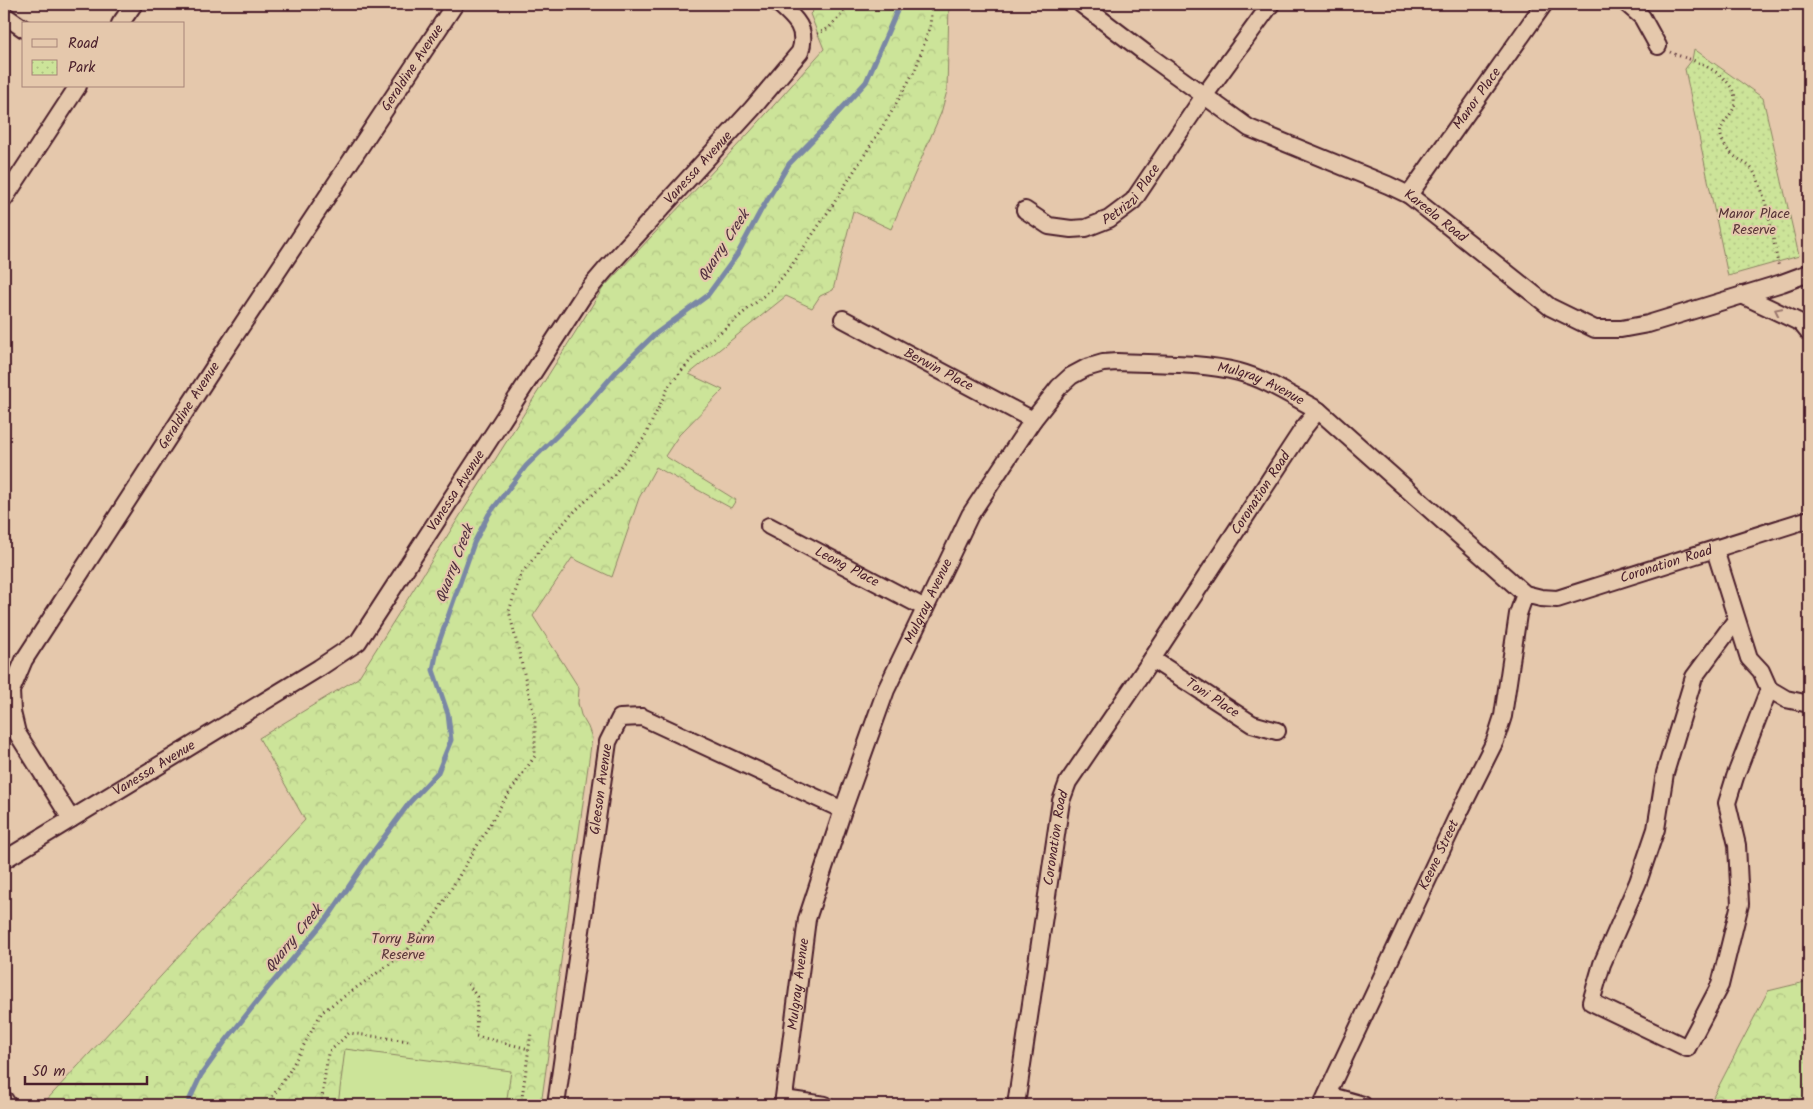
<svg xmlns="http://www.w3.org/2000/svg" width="1813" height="1109" viewBox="0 0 1813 1109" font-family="Kalam,sans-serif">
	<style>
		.forest { fill: url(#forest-crowns); stroke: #8b8262 }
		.park { fill: url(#park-dots); stroke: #8b8262 }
		.pitch { fill: #cce499; stroke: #8b8262 }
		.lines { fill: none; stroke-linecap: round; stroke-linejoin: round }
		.stream { stroke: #7a87a5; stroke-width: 5 }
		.minor-casing { stroke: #4a1f2b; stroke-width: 20 }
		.path { stroke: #4a1f2b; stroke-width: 3; stroke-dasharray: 1 4; stroke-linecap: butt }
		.minor { stroke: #e5c8ac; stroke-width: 16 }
		.oneway { stroke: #98746c }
		.labels { text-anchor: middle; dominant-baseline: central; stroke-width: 4; stroke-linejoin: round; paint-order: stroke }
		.street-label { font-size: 14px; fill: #4a1f2b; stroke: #e5c8ac }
		.park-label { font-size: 14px; fill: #573336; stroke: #e5c8ac }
		.water-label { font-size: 15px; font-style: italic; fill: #52303f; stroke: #e5c8ac }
	</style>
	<defs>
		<pattern id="forest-crowns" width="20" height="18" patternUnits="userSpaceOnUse" patternTransform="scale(1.25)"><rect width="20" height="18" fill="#cce499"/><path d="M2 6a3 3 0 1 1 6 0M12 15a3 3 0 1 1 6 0" fill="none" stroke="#b1c384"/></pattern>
		<pattern id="park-dots" width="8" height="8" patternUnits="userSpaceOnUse" patternTransform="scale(1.25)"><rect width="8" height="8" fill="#cce499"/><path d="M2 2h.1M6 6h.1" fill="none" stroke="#b1c384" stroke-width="1.8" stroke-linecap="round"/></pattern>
	</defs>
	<rect width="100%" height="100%" fill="#e5c8ac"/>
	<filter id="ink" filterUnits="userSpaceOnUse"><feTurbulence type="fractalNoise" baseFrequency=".02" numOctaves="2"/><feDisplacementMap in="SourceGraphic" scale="10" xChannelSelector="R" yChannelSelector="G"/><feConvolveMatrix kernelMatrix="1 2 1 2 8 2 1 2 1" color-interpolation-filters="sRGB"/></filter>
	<g filter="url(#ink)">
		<!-- forest -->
		<path class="forest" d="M820,4H949L947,91L941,113L891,229L853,211L833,290L820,296L812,308L786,296L689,374L723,390L679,435L665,456L736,500L731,508L656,467L639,498L612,577L572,558L533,616L579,688L578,703L581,715L588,727L592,738L541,1105H42L305,820L259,738L358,678L603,288L750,132L824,49L810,14Z
			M1809,981V1105H1714L1710,1103L1768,991Z"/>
		<!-- park -->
		<path class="park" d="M1694,49L1763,98L1799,256L1728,276L1685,69L1692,60Z"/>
		<!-- pitch -->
		<path class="pitch" d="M345,1049L511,1071L506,1105H338Z"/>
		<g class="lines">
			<!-- stream -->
			<path class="stream" d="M187,1105L201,1075L224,1043L267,989L329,916L362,867L410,802L438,772L451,740L448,714L433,670L438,645L474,543L489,514L526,466L581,412L616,372L654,335L707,296L737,255L760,212L789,164L825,127L866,82L900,4"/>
			<!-- minor casing -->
			<g class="minor-casing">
				<g id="minor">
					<path id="s1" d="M1081,4L1148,55L1249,128L1388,185L1409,195L1550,307L1595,329H1621L1648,324L1782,283L1809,273"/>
					<path d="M1627,4L1642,17L1658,46"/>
					<path d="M4,15L24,29"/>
					<path d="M120,24L134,4"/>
					<path id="s2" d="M1409,195L1544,4"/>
					<path d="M4,199L78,86"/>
					<path id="s3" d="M1025,210L1049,226L1071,229L1086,228L1109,219L1133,201L1204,96L1271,4"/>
					<path d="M1742,295L1801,323L1809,333"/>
					<path id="s4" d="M843,319L1033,420"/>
					<path id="s5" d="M769,526L925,608"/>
					<path d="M1715,550L1749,658L1761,671L1769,689L1786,699L1809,704"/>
					<path d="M1736,620L1694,677L1665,773L1656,829L1638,882L1602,964L1591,1002L1687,1048L1720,985L1740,904L1737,845L1727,803L1735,777L1769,689"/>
					<path id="s6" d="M1152,659L1252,724L1277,731"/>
					<path id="s7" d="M71,819L17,733L12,712L11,691L24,660L222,355L455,4"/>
					<path id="s8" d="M4,860L319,668L358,642L583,296L606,269L752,109L800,52C808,29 795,18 779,4"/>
					<path d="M1327,1095L1363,1105"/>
					<path d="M4,1099L8,1105"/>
					<path d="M784,1099L825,1105"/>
					<path id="s9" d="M556,1105L608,742L620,718L642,717L843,810"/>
					<path id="s10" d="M783,1105L807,919L843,810L886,690L970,515L1033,420L1059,387L1071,376L1086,368L1103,363L1117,362C1156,364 1201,362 1239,372C1266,379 1293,397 1318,410"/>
					<path id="s11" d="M1016,1105L1061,801L1068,782L1152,659L1303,429L1318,410L1525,594L1541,598L1557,599L1809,519"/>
					<path id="s12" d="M1322,1105L1456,819L1495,741L1503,716L1518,614L1525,594"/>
				</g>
			</g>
			<!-- path -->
			<path class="path" d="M817,34L829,28L851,4
				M1670,52C1680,57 1692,59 1702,64C1720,73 1745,91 1731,113C1724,125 1716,128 1724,144C1732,160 1748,161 1754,172C1767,195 1773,241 1779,268
				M468,984L477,997L476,1036L529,1049
				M267,1105L289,1072L322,1012L404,954L432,921L505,799L535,756V719L509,611L521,574L554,533L576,510L610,479L644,438L669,386L700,349L772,289L790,268L832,206L891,113L916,68L930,26L932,4
				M321,1105L328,1053L349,1033L409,1041
				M521,1105L531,1033"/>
			<!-- minor -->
			<use href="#minor" class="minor"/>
		</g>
		<!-- one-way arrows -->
		<defs><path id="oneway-chevron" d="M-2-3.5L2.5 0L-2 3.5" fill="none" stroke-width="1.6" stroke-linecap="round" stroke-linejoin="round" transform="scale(1.25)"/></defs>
		<use class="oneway" href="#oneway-chevron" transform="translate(1778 311) rotate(-154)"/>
	</g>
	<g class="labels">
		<!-- street labels -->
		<g class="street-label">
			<text stroke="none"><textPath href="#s7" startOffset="886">Geraldine Avenue</textPath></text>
			<text stroke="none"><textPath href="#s2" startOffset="118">Manor Place</textPath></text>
			<text stroke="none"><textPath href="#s8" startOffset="1001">Vanessa Avenue</textPath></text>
			<text stroke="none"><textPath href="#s3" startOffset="124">Petrizzi Place</textPath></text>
			<text stroke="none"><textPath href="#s1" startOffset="416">Kareela Road</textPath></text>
			<text stroke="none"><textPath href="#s4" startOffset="108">Berwin Place</textPath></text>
			<text stroke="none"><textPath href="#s10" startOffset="992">Mulgray Avenue</textPath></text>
			<text stroke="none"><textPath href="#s7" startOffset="481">Geraldine Avenue</textPath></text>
			<text stroke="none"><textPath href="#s8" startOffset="596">Vanessa Avenue</textPath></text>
			<text stroke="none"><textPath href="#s11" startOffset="675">Coronation Road</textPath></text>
			<text stroke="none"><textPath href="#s11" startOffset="1200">Coronation Road</textPath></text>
			<text stroke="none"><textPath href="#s5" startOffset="88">Leong Place</textPath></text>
			<text stroke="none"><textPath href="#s10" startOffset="528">Mulgray Avenue</textPath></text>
			<text stroke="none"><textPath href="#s6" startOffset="72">Toni Place</textPath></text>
			<text stroke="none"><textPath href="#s8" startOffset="176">Vanessa Avenue</textPath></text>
			<text stroke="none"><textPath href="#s9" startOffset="319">Gleeson Avenue</textPath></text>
			<text stroke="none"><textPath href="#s11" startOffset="270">Coronation Road</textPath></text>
			<text stroke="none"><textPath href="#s12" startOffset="276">Keene Street</textPath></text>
			<text stroke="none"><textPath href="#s10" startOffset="122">Mulgray Avenue</textPath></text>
		</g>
		<!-- park labels -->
		<g class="park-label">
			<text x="1754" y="214">Manor Place<tspan x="1754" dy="16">Reserve</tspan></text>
			<text x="403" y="939">Torry Burn<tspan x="403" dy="16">Reserve</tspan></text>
		</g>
		<!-- water labels -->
		<g class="water-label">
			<text transform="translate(724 246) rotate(-57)">Quarry Creek</text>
			<text transform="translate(455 564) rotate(-69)">Quarry Creek</text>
			<text transform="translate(294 939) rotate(-51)">Quarry Creek</text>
		</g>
	</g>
	<!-- margin -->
	<rect width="1813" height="1109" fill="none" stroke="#e5c8ac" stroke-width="20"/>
	<rect x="10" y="10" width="1793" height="1089" fill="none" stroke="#4a1f2b" stroke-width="2" filter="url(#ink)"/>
	<!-- legend -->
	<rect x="22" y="22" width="162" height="65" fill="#e5c8ac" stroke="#a78478"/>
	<rect x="32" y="39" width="25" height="8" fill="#e5c8ac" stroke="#a78478"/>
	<text x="68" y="48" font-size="15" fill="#4a1f2b">Road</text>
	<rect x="32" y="60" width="25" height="15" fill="url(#park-dots)" stroke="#a78478"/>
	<text x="68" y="72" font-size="15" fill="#4a1f2b">Park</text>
	<!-- scale -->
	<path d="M25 1076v8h122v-8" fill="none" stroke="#4a1f2b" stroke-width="2.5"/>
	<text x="32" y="1076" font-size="15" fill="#4a1f2b" stroke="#e5c8ac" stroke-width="4" paint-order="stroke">50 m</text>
</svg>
